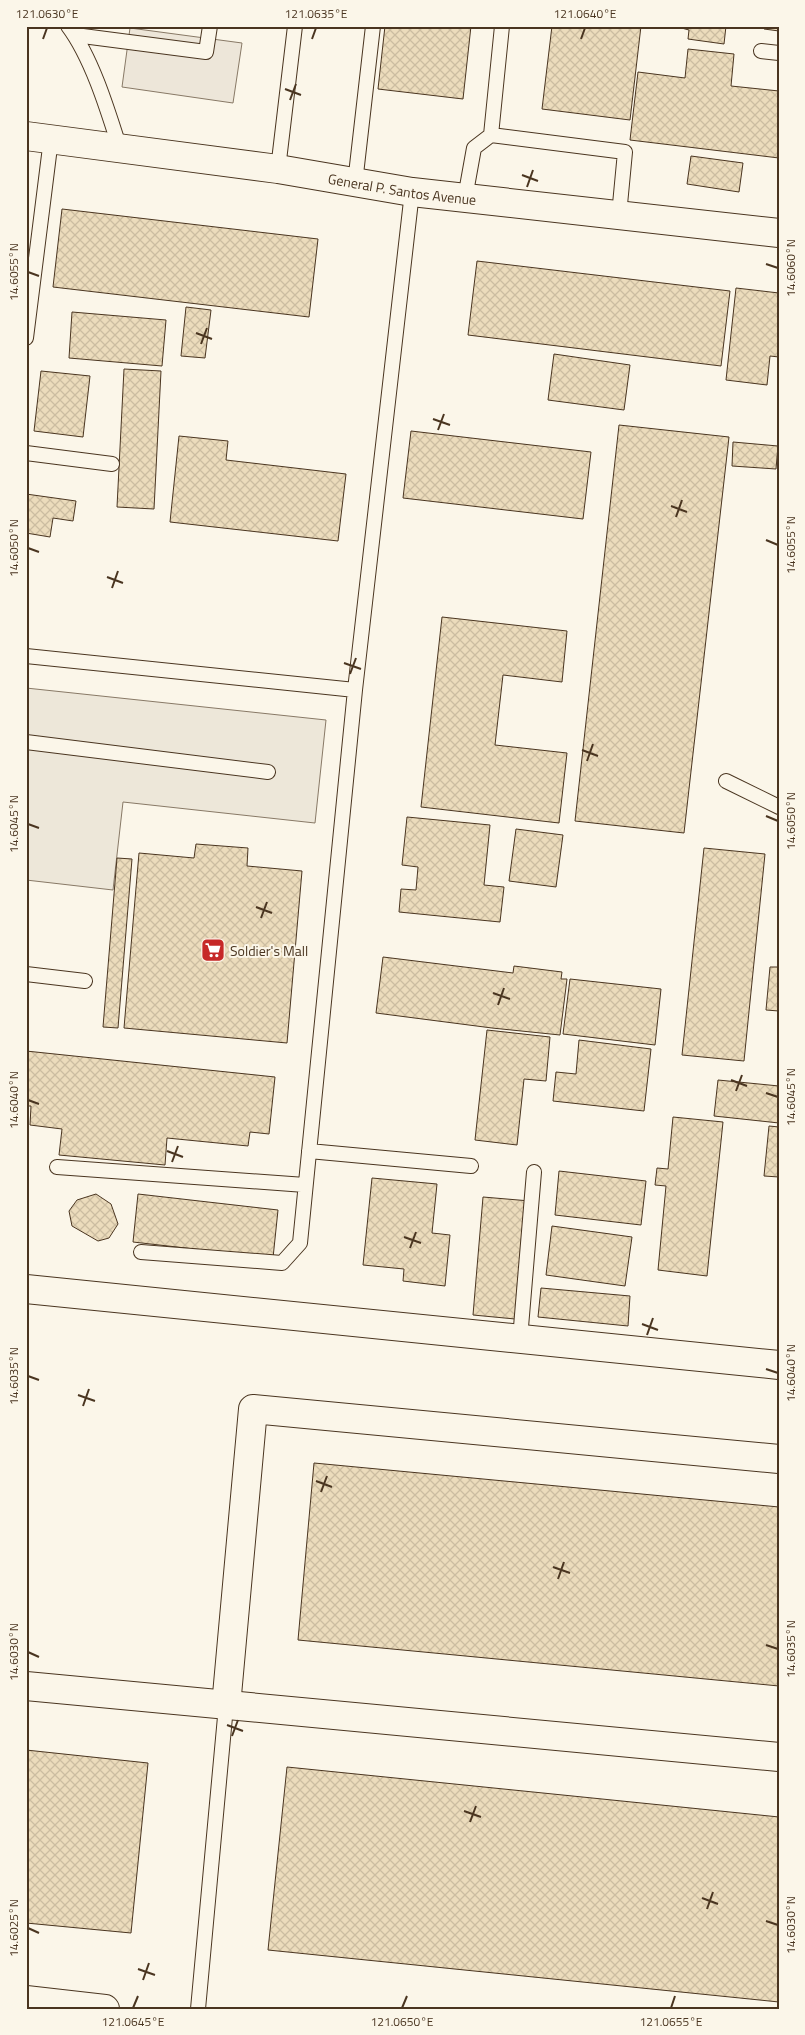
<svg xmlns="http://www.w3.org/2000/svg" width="805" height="2035" viewBox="0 0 805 2035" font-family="'Titillium Web',sans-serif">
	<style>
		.green { fill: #ede6d9; stroke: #887966 }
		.parking { fill: #ede7d9; stroke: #887966 }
		.building { fill: url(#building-cross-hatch); stroke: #4a3520 }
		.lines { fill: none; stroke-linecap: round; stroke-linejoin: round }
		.service-casing { stroke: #4a3520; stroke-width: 16 }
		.minor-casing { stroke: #4a3520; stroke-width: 30 }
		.service { stroke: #fbf6e9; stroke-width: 14 }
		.minor { stroke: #fbf6e9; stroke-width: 28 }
		.ticks { fill: none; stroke: #4a3520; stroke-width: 2 }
		.labels { text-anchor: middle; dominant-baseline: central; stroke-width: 4; stroke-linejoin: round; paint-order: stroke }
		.street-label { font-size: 14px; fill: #4a3520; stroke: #fbf6e9 }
		.poi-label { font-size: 14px; fill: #4a3520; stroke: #fbf6e9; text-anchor: start }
		.neatline { fill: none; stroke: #4a3520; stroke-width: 2 }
		.ticks-label { font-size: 12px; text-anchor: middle; fill: #4a3520 }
	</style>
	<defs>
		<pattern id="building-cross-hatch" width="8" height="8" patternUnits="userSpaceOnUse" patternTransform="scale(1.25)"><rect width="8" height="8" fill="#ecdcbc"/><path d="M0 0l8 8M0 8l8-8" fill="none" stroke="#ccbda1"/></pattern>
	</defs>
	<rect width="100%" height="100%" fill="#fbf6e9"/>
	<!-- green -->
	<path class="green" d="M130,28L242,43L233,103L122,87Z"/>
	<!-- parking -->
	<path class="parking" d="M26,688L326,720L315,823L123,802L113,890L26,880Z"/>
	<!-- building -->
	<path class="building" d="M385,26H471L463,99L378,89Z
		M552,26H641L630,120L542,109Z
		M674,26H726L724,44L688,39L689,30Z
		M764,26H779V31L764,29Z
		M688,49L734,54L731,86L779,91V158L630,140L638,72L685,78Z
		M691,156L743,163L739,192L687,184Z
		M62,209L318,239L309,317L53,287Z
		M477,261L730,291L721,366L468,335Z
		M736,288L779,293V357L770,356L767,385L726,380Z
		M186,307L211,310L205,358L181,356Z
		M72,312L166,320L162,366L69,358Z
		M554,354L630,365L624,410L548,400Z
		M124,369L161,371L154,509L117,507Z
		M41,371L90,376L83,437L34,431Z
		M619,425L729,437L684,833L575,821Z
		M411,431L591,452L583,519L403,498Z
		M179,436L228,441L226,460L346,474L338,541L170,522Z
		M733,442L778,446L776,469L732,466Z
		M26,494L76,501L73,521L53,518L50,537L26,533Z
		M442,617L567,631L562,682L503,675L495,745L567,753L559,823L421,807Z
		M407,817L490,825L484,885L504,887L500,922L399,912L401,889L416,890L418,867L402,865Z
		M516,829L563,835L556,887L509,881Z
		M196,844L248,848L247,866L302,871L287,1043L124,1028L139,853L194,858Z
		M704,848L765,854L744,1061L682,1055Z
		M117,858L132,859L118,1028L103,1027Z
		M383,957L513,973L514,966L562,972L561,979H567L560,1035L492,1028L376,1013Z
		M770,967H779V1011L766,1010Z
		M570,979L661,989L655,1045L563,1034Z
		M487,1030L550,1037L546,1081L524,1079L517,1145L475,1140Z
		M579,1040L651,1049L644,1111L553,1101L556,1072L576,1074Z
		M26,1051L275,1077L269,1134L250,1132L248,1146L167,1138L165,1165L59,1155L62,1129L30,1125L31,1106H26Z
		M718,1080L779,1086V1123L714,1116Z
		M673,1117L723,1122L707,1276L658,1270L666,1186L655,1185L657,1168L668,1169Z
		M769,1126L779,1127V1177L764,1176Z
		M559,1171L646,1181L641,1225L555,1215Z
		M372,1178L437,1184L432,1233L450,1235L445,1286L403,1281L404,1269L363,1265Z
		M96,1194L111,1204L118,1224L109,1238L98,1241L72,1226L69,1211L77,1200Z
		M138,1194L278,1210L273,1258L133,1242Z
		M483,1197L530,1201L524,1275L518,1277L515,1319L473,1315Z
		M552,1226L632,1237L625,1286L546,1275Z
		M541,1288L630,1296L628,1326L538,1317Z
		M314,1463L779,1507V1686L298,1640Z
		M26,1750L148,1763L131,1933L26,1923Z
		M287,1767L779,1817V2002L268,1950Z"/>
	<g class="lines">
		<!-- service casing -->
		<g class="service-casing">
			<path id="service" d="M68,26C92,58 108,111 120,149
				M75,35L206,52L210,26
				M761,51L779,53
				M491,135L502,26
				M278,169L295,26
				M355,183L373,26
				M465,198L474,148L491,135L625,152L619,215
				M26,338L51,139
				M26,453L112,464
				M26,656L355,690
				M26,742L268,772
				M726,781L779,807
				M26,974L85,981
				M309,1151L471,1166
				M57,1167L305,1185
				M141,1252L282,1263L300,1243L355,690L412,192
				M520,1339L534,1172
				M198,2009L226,1706"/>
		</g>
		<!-- minor casing -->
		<g class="minor-casing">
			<g id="minor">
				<path id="s1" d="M26,136L278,169L412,192L779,233"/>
				<path d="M26,1289L779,1365"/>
				<path d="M26,1686L779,1757"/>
				<path d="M226,1706L253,1409L779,1459"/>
				<path d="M26,2000L105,2009"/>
			</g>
		</g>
		<!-- service -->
		<use href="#service" class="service"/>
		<!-- minor -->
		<use href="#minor" class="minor"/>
	</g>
	<!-- ticks -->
	<path class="ticks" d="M43,39L47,28M312,39L316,28M581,39L585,28M285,89L301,95M290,100L296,84M522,175L538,181M527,187L533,170M766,264L778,268M28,272L39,276M196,333L212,339M201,344L207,328M433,419L450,425M438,430L444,414M671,506L687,512M676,517L682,500M766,540L778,545M28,548L39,552M107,577L123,583M112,588L118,571M344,663L361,669M350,674L356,658M582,750L598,756M587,761L593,744M766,816L778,821M28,824L39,828M256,907L272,913M261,918L267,902M493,993L510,999M498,1005L504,988M731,1080L747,1086M736,1091L742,1075M766,1093L778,1097M28,1100L39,1104M167,1151L183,1157M172,1162L178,1146M404,1237L421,1243M410,1248L416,1232M642,1324L658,1330M647,1335L653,1318M766,1369L778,1373M28,1376L39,1380M78,1395L95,1401M83,1406L89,1389M316,1481L332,1487M321,1492L327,1476M553,1567L570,1573M558,1579L564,1562M766,1645L778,1649M28,1652L39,1657M227,1725L243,1731M232,1736L238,1720M464,1811L481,1817M470,1822L476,1806M702,1898L718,1904M707,1909L713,1892M766,1921L778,1925M28,1928L39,1933M138,1969L155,1975M143,1980L149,1963M133,2008L138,1996M402,2008L407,1996M671,2008L675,1996"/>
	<!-- icons -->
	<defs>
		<g id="supermarket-square" transform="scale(1.25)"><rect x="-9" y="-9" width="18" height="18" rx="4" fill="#c62828" stroke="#fbf6e9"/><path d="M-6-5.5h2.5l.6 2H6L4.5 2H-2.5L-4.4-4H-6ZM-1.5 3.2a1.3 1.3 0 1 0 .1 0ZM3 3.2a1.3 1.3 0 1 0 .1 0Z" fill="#fff"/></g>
	</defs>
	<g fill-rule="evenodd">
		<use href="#supermarket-square" x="213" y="950"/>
	</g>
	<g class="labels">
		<!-- street labels -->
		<g class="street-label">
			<text stroke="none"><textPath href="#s1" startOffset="380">General P. Santos Avenue</textPath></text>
		</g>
		<!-- poi labels -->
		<g class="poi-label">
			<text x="230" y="950">Soldier's Mall</text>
		</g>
	</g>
	<!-- border -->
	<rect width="805" height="2035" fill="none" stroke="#fbf6e9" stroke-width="55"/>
	<rect x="28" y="28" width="750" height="1980" class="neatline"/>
	<g class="ticks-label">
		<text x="47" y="18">121.0630°E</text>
		<text x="316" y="18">121.0635°E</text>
		<text x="585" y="18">121.0640°E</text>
		<text transform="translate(791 268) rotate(-90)" y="4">14.6060°N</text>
		<text transform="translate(14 272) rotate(-90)" y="4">14.6055°N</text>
		<text transform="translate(791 545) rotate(-90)" y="4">14.6055°N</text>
		<text transform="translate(14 548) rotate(-90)" y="4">14.6050°N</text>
		<text transform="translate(791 821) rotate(-90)" y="4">14.6050°N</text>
		<text transform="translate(14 824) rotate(-90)" y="4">14.6045°N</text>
		<text transform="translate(791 1097) rotate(-90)" y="4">14.6045°N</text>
		<text transform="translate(14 1100) rotate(-90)" y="4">14.6040°N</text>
		<text transform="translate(791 1373) rotate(-90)" y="4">14.6040°N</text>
		<text transform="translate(14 1376) rotate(-90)" y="4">14.6035°N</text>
		<text transform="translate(791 1649) rotate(-90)" y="4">14.6035°N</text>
		<text transform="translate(14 1652) rotate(-90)" y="4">14.6030°N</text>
		<text transform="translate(791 1925) rotate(-90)" y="4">14.6030°N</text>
		<text transform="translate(14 1928) rotate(-90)" y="4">14.6025°N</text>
		<text x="133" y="2026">121.0645°E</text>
		<text x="402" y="2026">121.0650°E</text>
		<text x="671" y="2026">121.0655°E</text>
	</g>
</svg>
